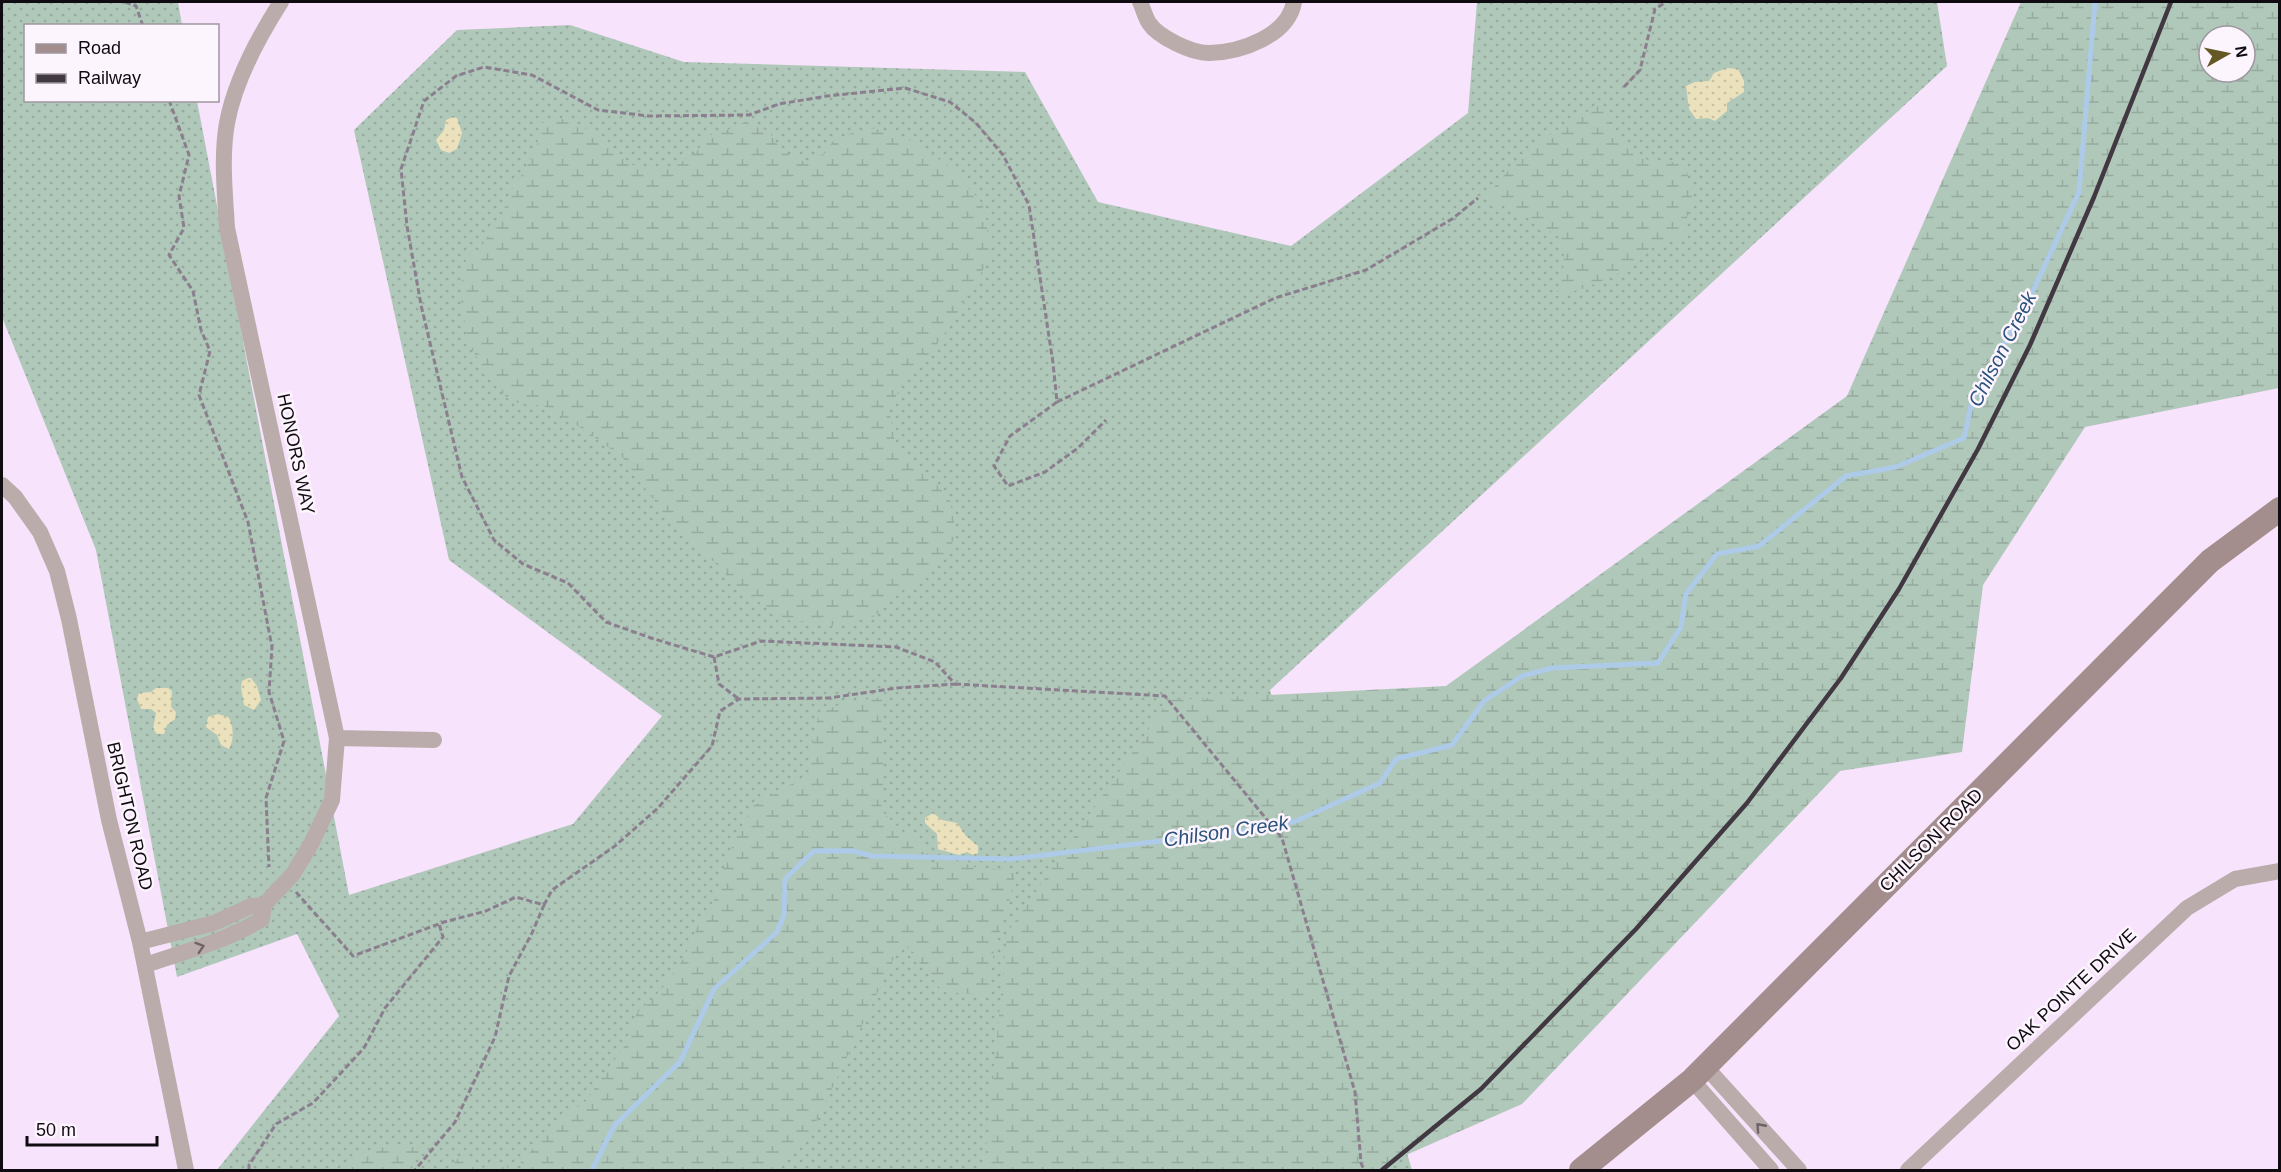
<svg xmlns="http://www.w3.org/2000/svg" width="2281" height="1172" viewBox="0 0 2281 1172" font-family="Helvetica,sans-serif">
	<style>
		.grass { fill: url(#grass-dots) }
		.wetland { fill: url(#wetland-marsh); fill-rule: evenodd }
		.sand { fill: url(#sand-dots) }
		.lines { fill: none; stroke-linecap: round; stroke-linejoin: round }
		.stream { stroke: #aecae9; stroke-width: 5 }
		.path { stroke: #8b7e8e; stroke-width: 3; stroke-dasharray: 6 3; stroke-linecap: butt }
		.minor { stroke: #bbacac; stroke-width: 16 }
		.secondary { stroke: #a38d8d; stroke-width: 24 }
		.rail { stroke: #413842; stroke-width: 4.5 }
		.oneway { stroke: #6e6366 }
		.labels { text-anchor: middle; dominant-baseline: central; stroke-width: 5; stroke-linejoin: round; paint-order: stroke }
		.street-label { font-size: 18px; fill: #100a11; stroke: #fdf5fe }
		.water-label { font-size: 20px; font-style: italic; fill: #2a527c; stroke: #fdf5fe }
	</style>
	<defs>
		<pattern id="grass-dots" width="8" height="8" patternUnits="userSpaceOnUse" patternTransform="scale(1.5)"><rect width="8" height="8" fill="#afc8b9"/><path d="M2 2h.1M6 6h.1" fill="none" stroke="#96aa9e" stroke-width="1.8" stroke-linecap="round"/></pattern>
		<pattern id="wetland-marsh" width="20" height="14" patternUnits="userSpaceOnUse" patternTransform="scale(1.5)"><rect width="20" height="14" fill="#afc8b9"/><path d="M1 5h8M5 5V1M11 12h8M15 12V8" fill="none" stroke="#96aa9e"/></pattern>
		<pattern id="sand-dots" width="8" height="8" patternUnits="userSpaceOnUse" patternTransform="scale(1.5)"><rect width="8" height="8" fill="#ebe1bc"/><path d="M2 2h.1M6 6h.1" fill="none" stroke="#c8c0a1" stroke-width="1.8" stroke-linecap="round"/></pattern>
	</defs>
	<rect width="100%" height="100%" fill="#f7e3fb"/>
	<!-- grass -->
	<path class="grass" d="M2,2H178L182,25L26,26V100L197,101L349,895L573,824L662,716L449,560L354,130L457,30L570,25L684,62L1025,72L1098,202L1291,246L1468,113L1477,2H1937L1947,66L1270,690L1412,1170H217L339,1016L297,934L177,977L96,550L2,317Z"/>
	<!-- wetland -->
	<path class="wetland" d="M2021,2H2279V388L2085,427L1983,585L1962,752L1840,771L1522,1104L1372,1170H984L1007,933L1169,700L1446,686L1847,396ZM2209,36H2245V72H2209Z
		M1601,105L1608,112L1611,125L1623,144L1636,157L1658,162H1672L1687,172L1692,196L1683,236L1652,247L1636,264L1611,277L1585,288L1556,296L1563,273L1564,250L1559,237L1533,220L1487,198C1507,163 1564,121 1601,105Z
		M555,117L581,125L637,168L676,166L698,150L706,136L725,131L747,121L770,132L774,141L789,155L805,162L825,153L833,141L849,134L870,128L890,132L915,143L953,169L981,202L986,216L990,258L947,330L926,360L903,383L889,409L895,443L908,458L929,476L950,500L956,532L947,556L924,578L900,592L875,616L837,626L787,620L742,591L699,547L665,515L622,457L583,429L544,406L511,402L494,384L469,345L461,302L463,265L470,254L482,245L500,219L513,187L524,172L537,146L540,124Z
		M882,697L881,731L884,769L881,810L903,832L919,841L931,864L947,858L978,868L1016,870L1008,907L994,950L988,995L943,992L902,941L809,1137L771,1170H522L521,1162L552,1128L588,1099L603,1074L623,1049L637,1013L661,990L684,958L700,921L716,897L725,863L738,833L753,806L811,773V749L819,712L845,703Z
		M397,1144L421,1149L409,1170H338C351,1154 377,1149 397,1144Z
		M460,1157H469L485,1169L504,1162L509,1170H454L455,1161Z"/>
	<!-- sand -->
	<path class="sand" d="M1727,68L1738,69L1744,81V92L1727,103V111L1715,121L1708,118L1696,119L1689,109L1686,86L1695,82L1709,81L1714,73Z
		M453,117L457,118L462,133L457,149L449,153L441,150L436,140L444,130L446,120Z
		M248,678H251L257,686L261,700L254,710L244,705L241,687L242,681Z
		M156,688H168L172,691L171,707L176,712L175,719L167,725L164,734H157L153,729L156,713L151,709H141L137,699L139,693L151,692Z
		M218,714L228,717C234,724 234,741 229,749L221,745L217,735L206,727L208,717Z
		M933,813L942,820L957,823L966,836L978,846V853L973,855L967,852L959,855L938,849L937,834L925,823V818Z"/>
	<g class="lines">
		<!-- stream -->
		<path class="stream" d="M592,1170L614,1126L680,1062L714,989L777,932L784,915L785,879L814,851H853L872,856L1011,859L1268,828L1296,821L1380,783L1396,759L1452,745L1484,701L1522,676L1552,668L1658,663L1681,627L1686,594L1717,554L1759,546L1846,476L1896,467L1964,438L1972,401L2030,297L2079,192L2095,2"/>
		<!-- path -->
		<path class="path" d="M125,2L136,6L143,26
			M1624,87L1640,70L1655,9L1666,2
			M169,100L189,155L179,196L184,228L169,255L193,291L201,330L210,351L199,395L248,522L272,647L269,692L284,741L266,798L269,867
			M1057,402L1275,298L1366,270L1452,219L1478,198
			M714,657L719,684L739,699
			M955,684L1165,696L1282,838L1355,1092L1361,1163L1364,1170
			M296,892L353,956L444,922L486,911L516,897L544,905L532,933L509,976L495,1037L455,1122L415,1170
			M544,905L552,890L615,846L658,808L712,746L720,711L739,699L829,698L897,688L955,684L935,662L896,647L761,641L714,657L651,638L606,622L568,583L523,564L494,540L462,477L421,305L407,226L401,169L424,101L456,76L484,67L532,75L598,110L649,116L749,115L779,104L827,96L905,88L950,102L976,123L1003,155L1029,205L1053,363L1057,402L1010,436L994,466L1008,486L1045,472L1078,448L1106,420
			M249,1170V1165L276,1124L313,1103L364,1048L385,1008L443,937L439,924"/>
		<!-- minor -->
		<path class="minor" d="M1140,2C1143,8 1145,17 1149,23C1158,37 1193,54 1210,53C1241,52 1288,36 1294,2
			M2,485L15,497L40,532L57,571L69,619L109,820L140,942L186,1170
			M337,738L434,740
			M140,942L214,923L251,906L264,905
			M145,965C184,952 226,941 262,919L264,905L293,874L311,844L332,800L337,738L227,228C225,193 221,157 227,123C235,80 258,38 281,2
			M1705,1066L1799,1170
			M1692,1080L1771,1170
			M1908,1170L2187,908L2235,879L2280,871"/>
		<!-- secondary -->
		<path class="secondary" d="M1581,1170L1692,1080L2210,561L2280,509"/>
		<!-- rail -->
		<path class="rail" d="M1382,1170L1481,1089L1636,929L1747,803L1841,678L1899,589L1978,449L2030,345L2094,197L2171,2"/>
	</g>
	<!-- one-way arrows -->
	<defs><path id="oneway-chevron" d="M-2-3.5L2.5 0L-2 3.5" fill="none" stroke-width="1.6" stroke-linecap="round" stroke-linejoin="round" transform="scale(1.5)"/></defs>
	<g class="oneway">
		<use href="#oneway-chevron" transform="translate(200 947) rotate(-18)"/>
		<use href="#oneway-chevron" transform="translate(1760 1127) rotate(-132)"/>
	</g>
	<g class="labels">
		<!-- street labels -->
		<g class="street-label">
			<text transform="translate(296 454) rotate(78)">HONORS WAY</text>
			<text transform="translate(130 816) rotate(77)">BRIGHTON ROAD</text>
			<text transform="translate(1931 840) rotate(-45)">CHILSON ROAD</text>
			<text transform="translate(2071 990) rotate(-43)">OAK POINTE DRIVE</text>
		</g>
		<!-- water labels -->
		<g class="water-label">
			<text transform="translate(2002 349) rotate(-63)">Chilson Creek</text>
			<text transform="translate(1226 831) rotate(-8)">Chilson Creek</text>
		</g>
	</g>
	<!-- border -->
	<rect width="2281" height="1172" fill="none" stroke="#100a11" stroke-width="6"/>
	<!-- legend -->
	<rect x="24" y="24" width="195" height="78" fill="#fdf5fe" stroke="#9e979f" stroke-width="1.5"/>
	<rect x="36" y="44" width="30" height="9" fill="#a38d8d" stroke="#9e979f" stroke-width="1.5"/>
	<text x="78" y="54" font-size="18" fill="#100a11">Road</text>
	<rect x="36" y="74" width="30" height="9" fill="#413842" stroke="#9e979f" stroke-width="1.5"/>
	<text x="78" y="84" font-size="18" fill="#100a11">Railway</text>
	<!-- north arrow -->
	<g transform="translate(2227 54) rotate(81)"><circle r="28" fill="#fdf5fe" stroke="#9e979f" stroke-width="1.5"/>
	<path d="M0-4.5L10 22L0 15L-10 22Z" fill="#655825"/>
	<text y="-9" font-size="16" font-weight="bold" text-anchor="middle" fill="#100a11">N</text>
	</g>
	<!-- scale -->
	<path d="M27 1136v9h130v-9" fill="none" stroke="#100a11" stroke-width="3"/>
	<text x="36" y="1136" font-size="18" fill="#100a11" stroke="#fdf5fe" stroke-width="4.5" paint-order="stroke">50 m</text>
</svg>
